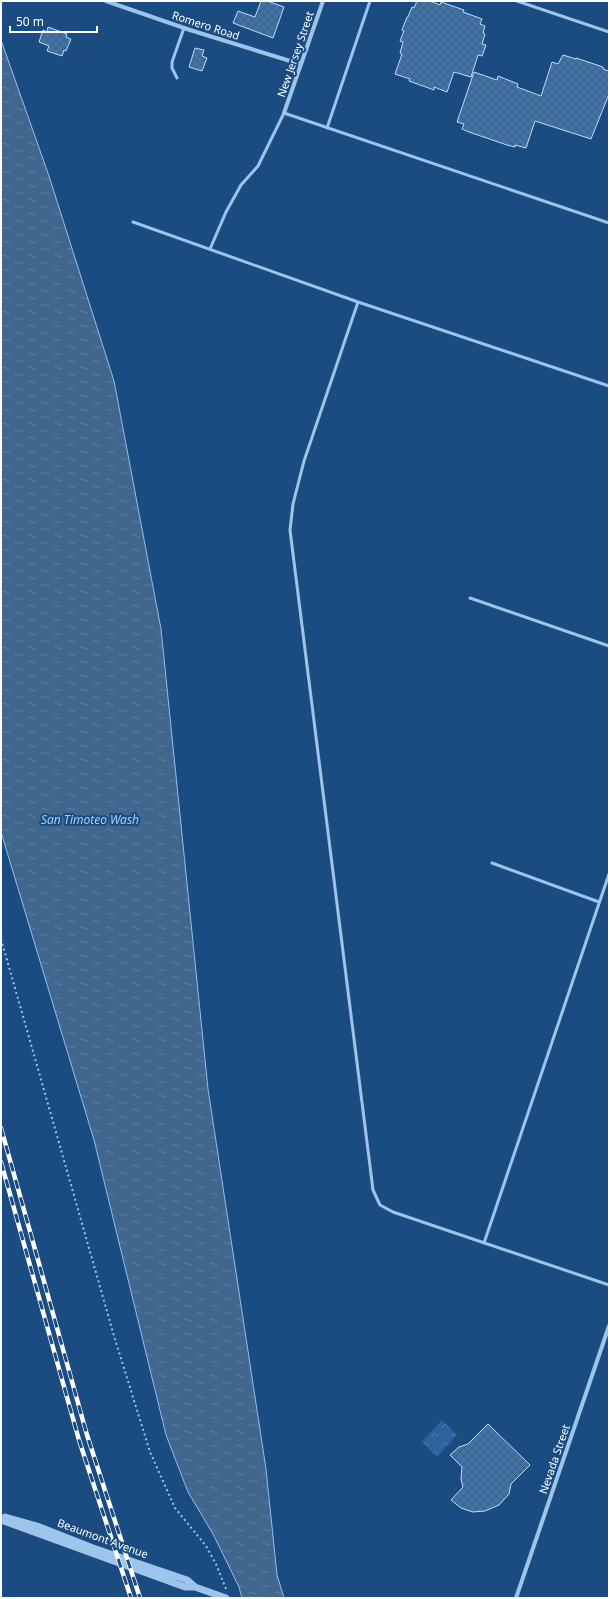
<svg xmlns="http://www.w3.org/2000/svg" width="610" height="1599" viewBox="0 0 610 1599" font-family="'Noto Sans',sans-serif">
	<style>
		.park { fill: url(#park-crowns) }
		.water { fill: url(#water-ripples); stroke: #90c0ed }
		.building { fill: url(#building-cross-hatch); stroke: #c2ddf8 }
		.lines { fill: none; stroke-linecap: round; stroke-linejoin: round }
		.path { stroke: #9dc4ea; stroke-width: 2; stroke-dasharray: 2 3; stroke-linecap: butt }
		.service { stroke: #9dc4ea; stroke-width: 3 }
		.minor { stroke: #9dc4ea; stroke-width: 4 }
		.tertiary { stroke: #9dc4ea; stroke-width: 7 }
		.rail-casing { stroke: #fff; stroke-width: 4.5 }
		.rail { stroke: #1a4c81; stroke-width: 3; stroke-dasharray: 9; stroke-linecap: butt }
		.labels { text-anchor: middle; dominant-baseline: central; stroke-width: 4; stroke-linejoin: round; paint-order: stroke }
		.street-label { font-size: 11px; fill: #fff; stroke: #1a4c81 }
		.water-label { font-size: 12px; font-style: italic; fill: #a9cef2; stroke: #1a4c81 }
	</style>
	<defs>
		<pattern id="park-crowns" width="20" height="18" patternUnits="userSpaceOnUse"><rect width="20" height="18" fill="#29649e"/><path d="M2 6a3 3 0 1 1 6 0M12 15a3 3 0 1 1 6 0" fill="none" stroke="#497bad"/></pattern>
		<pattern id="water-ripples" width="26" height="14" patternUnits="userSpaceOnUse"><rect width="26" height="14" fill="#42678e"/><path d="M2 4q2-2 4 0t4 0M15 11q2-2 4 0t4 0" fill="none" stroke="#5e7e9f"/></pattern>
		<pattern id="building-cross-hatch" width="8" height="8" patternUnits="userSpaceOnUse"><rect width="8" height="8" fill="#3e74a9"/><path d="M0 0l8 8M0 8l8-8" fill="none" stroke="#465e76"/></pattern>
	</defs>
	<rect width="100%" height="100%" fill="#1a4c81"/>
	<!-- park -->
	<path class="park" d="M442,1420L457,1435L437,1457L422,1442Z"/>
	<!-- water -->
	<path class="water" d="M1,40L49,176L114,381L161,629L208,1089L266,1469L277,1575L284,1598H242L239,1587L213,1534L188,1492L166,1435L94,1140L1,832Z"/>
	<!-- building -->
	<path class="building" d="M261,1H267L284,7L273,38L233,23L238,11L255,17Z
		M417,1H430L440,5L441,2L464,10L463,12L482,19L480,24L485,26L483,33L485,34L482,44L486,45L482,56L478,55L471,77L454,72L447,92L434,87V90L409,81L410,79L395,74L402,54L400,53L403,42L400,41L404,31L402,30L407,17H408L412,7L414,8Z
		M48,27L67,34L66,37L71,39L66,51L64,50L62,56L47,51L49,46L39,42L43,30L47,32Z
		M195,48L204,50L202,56L207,58L202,71L189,67Z
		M563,55L576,59V58L603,67V69L609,71V94L591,139L535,121L526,148L515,145V147L507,145L469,132L462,129L464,124L457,122L474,72L497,80L498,76L518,84L517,87L541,96L552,62L558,64Z
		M488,1424L530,1465L511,1484L509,1494L499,1505L485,1511L473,1512L461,1508L451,1500L463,1487L461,1479L462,1467L450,1455L459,1447L468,1444Z"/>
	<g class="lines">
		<!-- path -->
		<path class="path" d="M1,939L114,1336L150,1452L175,1508L206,1546L216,1564L226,1589"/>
		<!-- service -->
		<path class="service" d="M517,1L609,32
			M177,78L172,68V62L184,28
			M327,128L370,1
			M133,222L358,302L304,461L293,504L290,530L373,1190L380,1205L393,1212L609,1285
			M210,249L226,212L241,185L258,166L284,113L609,223
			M358,302L609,386
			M470,598L609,646
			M492,863L599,902
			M484,1243L609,874"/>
		<!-- minor -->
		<path class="minor" d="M106,1L190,30L300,64
			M284,113L323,1
			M516,1598L609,1326"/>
		<!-- tertiary -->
		<path class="tertiary" d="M5,1517L37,1526L93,1548L187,1580L195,1587
			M1,1520L185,1587H195L226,1598"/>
		<!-- rail casing -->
		<g class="rail-casing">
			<path id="rail" d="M1,1128L87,1435L140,1598
				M1,1162L79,1440L131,1598"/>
		</g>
		<!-- rail -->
		<use href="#rail" class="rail"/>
	</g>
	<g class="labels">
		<!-- street labels -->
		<g class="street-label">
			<text transform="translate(206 25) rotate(18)">Romero Road</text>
			<text transform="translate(295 54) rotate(-71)">New Jersey Street</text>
			<text transform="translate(554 1459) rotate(-71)">Nevada Street</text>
			<text transform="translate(103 1538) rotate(20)">Beaumont Avenue</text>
		</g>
		<!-- water labels -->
		<g class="water-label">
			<text x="90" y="819">San Timoteo Wash</text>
		</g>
	</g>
	<!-- border -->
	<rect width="610" height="1599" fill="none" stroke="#ffffff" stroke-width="4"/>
	<!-- scale -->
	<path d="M10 26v6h87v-6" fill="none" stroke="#ffffff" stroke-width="2"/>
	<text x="16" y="26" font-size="12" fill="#ffffff" stroke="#1a4c81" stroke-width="3" paint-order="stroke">50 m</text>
</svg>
